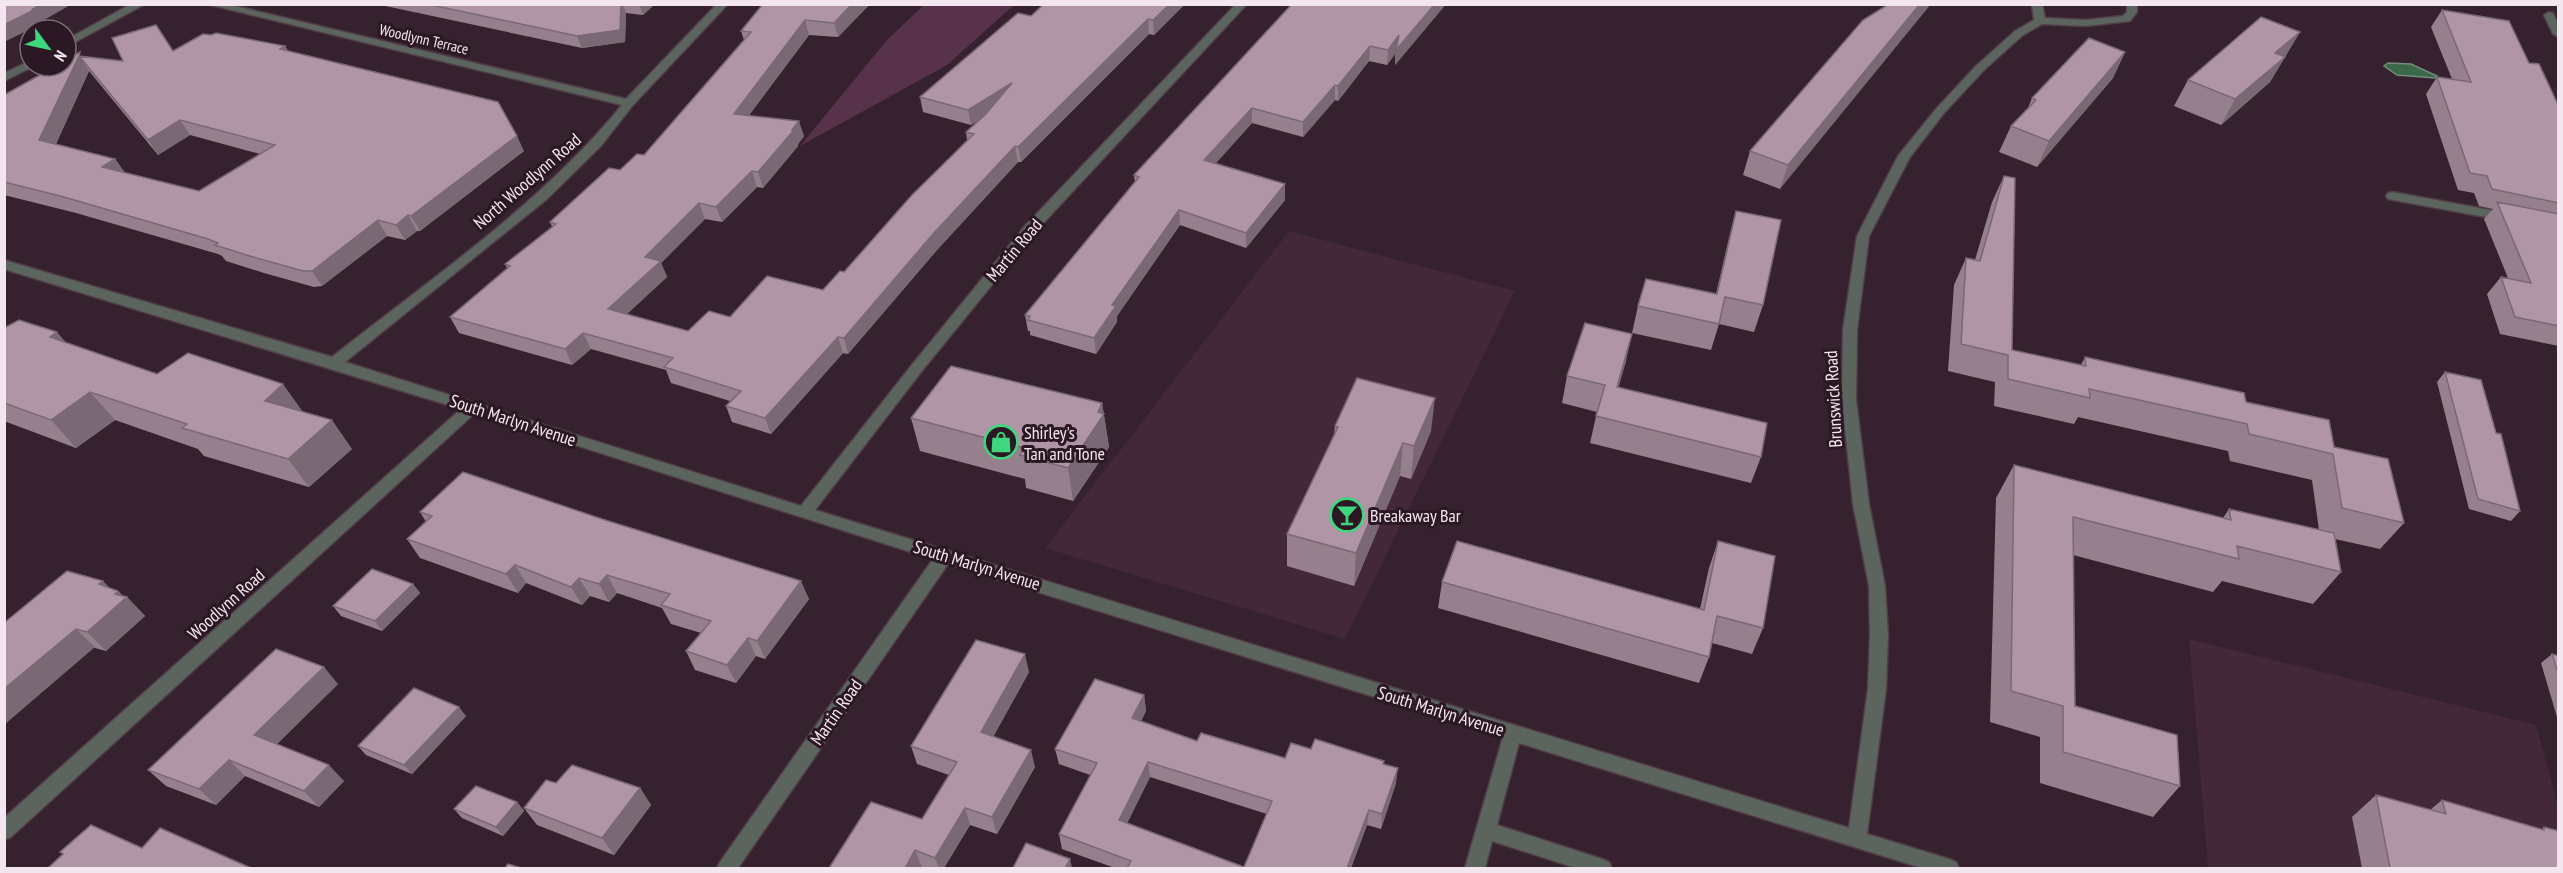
<svg xmlns="http://www.w3.org/2000/svg" width="2563" height="873" viewBox="0 0 2563 873" font-family="'PT Sans Narrow',sans-serif">
	<style>
		.built { fill: #422839 }
		.green { fill: #58324a }
		.water { fill: #3a6848; stroke: #728e7a; stroke-width: 1.5 }
		.lines { fill: none; stroke-linecap: round; stroke-linejoin: round }
		.minor-casing { stroke: #513d49; stroke-width: 3 }
		.minor { fill: #5b655e; fill-rule: evenodd }
		.wall { fill: #96808e; fill-rule: evenodd }
		.shaded-wall { fill: #7a6874 }
		.building { fill: #af95a5; stroke: #7a6874; stroke-width: 1.5; fill-rule: evenodd }
		.labels { text-anchor: middle; dominant-baseline: central; stroke-width: 6; stroke-linejoin: round; paint-order: stroke }
		.far-street-label { font-size: 15px; fill: #f4e6ee; stroke: #2b1824 }
		.street-label { font-size: 18px; fill: #f4e6ee; stroke: #2b1824 }
		.poi-label { font-size: 18px; fill: #f4e6ee; stroke: #2b1824; text-anchor: start }
	</style>
	<rect width="100%" height="100%" fill="#36212e"/>
	<!-- built -->
	<path class="built" d="M1289,231L1515,291L1345,639L1045,548Z
		M2189,639L2536,725L2558,806V868H2208Z"/>
	<!-- green -->
	<path class="green" d="M924,5H1014L947,65L800,146L887,40Z"/>
	<!-- water -->
	<path class="water" d="M2388,63L2411,64L2437,76L2435,78L2397,75L2384,66Z"/>
	<g class="lines">
		<!-- minor casing -->
		<g class="minor-casing">
			<path id="minor" d="M131,4H145L66,47V40Z
				M207,4H227L626,99L717,4H728L633,105L600,147L547,199L345,362L801,506L911,366L1025,226L1236,4H1247L1035,232L921,372L815,510L1849,828L1868,689L1870,635L1869,586L1853,504L1842,400L1843,330L1857,236L1898,156L1936,109L1976,66L2015,31L2034,20L2032,4H2042L2045,18L2086,20L2123,16L2127,12V4H2137V12L2130,21L2086,26L2042,24L2023,35L1984,70L1944,113L1910,157L1869,236L1857,330L1856,400L1869,504L1885,586L1888,635L1886,689L1867,834L1949,859L1956,862L1959,868H1922L1519,743L1497,825L1602,859L1609,862L1612,868H1576L1492,841L1485,868H1465L1503,737L948,564L738,868H717L720,862L933,559L475,413L11,837L4,840V818L461,409L4,269V260L332,357C432,278 541,204 622,105Z
				M2549,12L2553,13L2558,24V37L2553,34L2544,15Z
				M30,61V66H34L4,81V73Z
				M2392,192L2507,213L2513,217L2507,221L2388,199L2386,196L2388,193Z"/>
		</g>
		<!-- minor -->
		<use href="#minor" class="minor"/>
	</g>
	<!-- wall -->
	<path class="wall" d="M376,4H655L643,15L626,13L625,42L582,48Z
		M763,4H870L838,37L809,35L749,115L804,136L798,144V146L763,188L757,187L722,222L705,219L661,263L667,277L627,314L688,331L730,317L823,290L844,272L967,140L966,132L981,119L971,125L923,112L920,97L1031,16L1185,4L1154,35L1149,34L1021,162H1018L937,250L848,354L843,353L771,434L732,422L726,406L730,401L671,383L666,370L591,349L572,365L459,333L450,317L507,268L505,264L552,227L550,222L620,170L644,155L744,40L741,31Z
		M1292,4H1446L1395,65V54L1387,65L1369,61L1338,101L1335,100L1303,137L1252,123L1216,163L1285,200L1246,248L1180,225L1117,316V322L1096,354L1030,335V331H1028L1025,315L1135,183L1134,175Z
		M2442,10L2529,63L2559,107V346L2500,334L2487,294L2501,277L2508,278L2484,219L2493,209L2479,206L2474,193L2458,190L2426,94L2437,77L2452,79L2431,27Z
		M1863,20L1780,189L1743,175L1750,151Z
		M2300,32L2270,82L2221,125L2174,106L2188,80Z
		M211,35L285,46L288,51L524,151L420,231H417L405,240L387,236L322,286L314,287L264,273L226,261L222,256L218,254L76,213L4,195V95L83,57L123,61L173,51ZM89,71L158,155L190,135L260,154L199,191L125,173L115,159L56,144Z
		M2125,52L2113,78L2037,167L1999,152L2011,126L2028,108L2032,98Z
		M2004,176L2012,350L2081,365L2085,357L2246,402L2334,447L2404,523L2380,549L2335,539L2341,572L2313,604L2222,581L2213,592L2073,555L2075,706L2180,786L2153,817L2040,783V737L1990,722L1996,498L2014,465L2223,518L2229,509L2319,530L2312,480L2230,461L2228,451L2078,417L2074,424L1994,406L1995,382L1948,371L1954,285L1966,258L1975,260L1992,202Z
		M1736,211L1763,305L1754,332L1719,324L1711,350L1632,333L1638,306L1716,294L1729,238Z
		M4,328L67,343L157,374L303,412L352,449L309,487L204,456L198,449L115,420L76,448L4,421Z
		M1626,361L1618,387L1761,457L1751,483L1590,443L1597,412L1562,403L1567,376Z
		M2445,372L2496,433L2520,511L2511,521L2469,509L2437,382Z
		M1102,403L1109,447L1073,501L1026,488L1025,479L920,451L911,418Z
		M1335,426L1431,431L1411,479L1400,476L1354,586L1287,566V534L1334,435Z
		M420,512L809,599L765,659L756,656L736,683L695,670L686,651L701,633L671,624L662,608L617,593L609,602L590,596L582,605L526,583L518,593L420,558L407,539L426,522Z
		M1718,541L1763,628L1752,654L1712,643L1709,657L1699,683L1438,608L1442,582L1700,609L1709,568Z
		M413,584L420,593L382,631L341,616L333,606Z
		M110,588L118,591L123,596L127,597L145,616L106,651L4,623Z
		M2552,654L2559,656V724L2541,663Z
		M1029,672L993,737L1035,767L997,834L970,825L944,868H927L922,867L829,868L922,819L949,775L917,764L911,746Z
		M338,684L277,744L344,781L319,807L245,776L216,805L166,786L148,770Z
		M1144,695L1146,711L1141,721L1197,741L1285,758L1311,749L1384,764L1396,783L1381,829L1367,825L1351,868H1115L1062,849L1059,834L1090,775L1059,764L1055,749ZM1150,777L1267,814L1244,867L1127,823Z
		M466,716L412,774L366,755L358,746Z
		M556,783L640,788L651,805L614,855L537,825L524,808Z
		M2376,795L2430,810L2442,800L2542,829L2544,827L2559,868H2362L2352,817Z
		M517,802L524,811L503,836L462,818L454,809Z"/>
	<!-- shaded-wall -->
	<path class="shaded-wall" d="M41,4H72L44,20L45,22L4,42V25Z
		M621,4H623L626,13L625,42L582,48L577,36Z
		M639,4H655L643,15Z
		M852,4H870L838,37L834,23Z
		M1170,4H1185L1154,35L1153,20Z
		M1435,4H1446L1395,65V54L1387,65L1388,50L1399,35Z
		M1920,4H1931L1780,189L1788,165Z
		M1148,19L1149,34L1021,162L1018,147Z
		M805,20L809,35L739,129L734,114Z
		M2300,32L2270,82L2221,125L2235,99L2275,53Z
		M285,46L294,61L280,49Z
		M1370,46L1369,61L1338,101V86Z
		M2125,52L2113,78L2037,167L2049,141Z
		M79,56L89,71L51,155L39,140Z
		M1012,83L1014,98L971,125L968,110Z
		M1335,85V100L1303,137V122Z
		M1252,108V123L1205,175L1204,160Z
		M180,120L190,135L158,155L148,140Z
		M799,121L804,136L798,144V146L763,188L758,172Z
		M517,136L524,151L420,231L411,216Z
		M1015,146L1018,162L937,250L848,354L844,338L933,234Z
		M115,159L126,174L102,167Z
		M752,171L757,187L722,222L716,207Z
		M1285,184V200L1246,248V233Z
		M699,203L705,219L661,263L667,277L615,325L608,309L645,257Z
		M1179,210L1180,225L1117,316V322L1096,354L1094,338L1112,305Z
		M408,215L417,231L405,240L396,225Z
		M378,220L387,236L322,286L312,271Z
		M57,332L81,360L50,337Z
		M583,333L591,349L572,365L565,349Z
		M1632,334L1626,361L1611,414L1617,387Z
		M838,337L843,353L771,434L765,418Z
		M283,384L303,412L265,401Z
		M90,392L115,420L76,448L51,420Z
		M1435,398L1431,431L1411,479L1414,446Z
		M1102,403L1109,447L1073,501L1068,468L1098,412Z
		M332,420L352,449L309,487L288,459Z
		M1403,443L1400,476L1354,586L1356,553Z
		M515,565L526,583L518,593L506,574Z
		M607,575L617,593L609,602L599,584Z
		M579,578L590,596L582,605L571,587Z
		M103,581L115,593L118,591L126,599L127,597L145,616L106,651L87,632L99,584Z
		M801,581L809,599L765,659L757,641Z
		M413,584L420,593L382,631L375,621Z
		M76,629L95,647L4,725V689Z
		M748,638L756,656L736,683L727,665Z
		M1025,654L1029,672L986,750L981,732Z
		M324,667L338,684L270,751L254,735Z
		M1144,695L1146,711L1134,733L1132,718Z
		M459,707L466,716L412,774L404,765Z
		M1031,750L1035,767L997,834L992,817Z
		M229,760L245,776L216,805L199,789Z
		M1148,762L1150,777L1122,834L1119,820Z
		M329,765L344,781L319,807L304,791Z
		M1398,768L1396,783L1381,829L1382,814Z
		M640,788L651,805L614,855L602,838Z
		M517,802L524,811L503,836L496,827Z
		M965,808L970,825L944,868H939L935,858Z
		M1369,810L1367,825L1351,868H1347Z
		M915,850L922,867L921,868H905Z
		M1070,859L1072,868H1065Z"/>
	<!-- building -->
	<path class="building" d="M4,4H41L33,9H36L4,25Z
		M427,4H621L620,30L577,36Z
		M763,4H852L834,23L805,20L734,114L799,121L792,130H794L758,172L752,171L716,207L699,203L645,257L661,261L608,309L688,331L709,311L730,317L767,276L823,290L840,271L844,272L912,195L974,134L966,132L985,115L1012,83L968,110L920,97L1018,13L1031,16L1044,4H1170L1153,20L1148,19L1018,147L1015,146L933,234L844,338L838,337L765,418L726,406L741,391L664,367L673,358L583,333L565,349L450,317L510,266L505,264L556,224L550,222L609,168L620,170L637,154L644,155L751,32L741,31Z
		M1292,4H1435L1396,50L1399,35L1388,50L1370,46L1338,86L1335,85L1303,122L1252,108L1204,160L1285,184L1246,233L1179,210L1112,305L1116,306L1094,338L1028,320L1030,316L1025,315L1139,177L1134,175Z
		M1889,4H1920L1788,165L1750,151L1863,20Z
		M2442,10L2509,21L2529,63L2539,64L2559,107V203L2492,189L2487,176L2470,173L2437,77L2471,82Z
		M2261,17L2300,32L2275,53L2285,57L2235,99L2188,80Z
		M156,25L173,51L203,34L211,35L216,33L285,46L280,49L498,102L517,136L411,216L408,215L396,225L378,220L312,271H303L253,257L215,245L218,243L208,239L64,197L4,182V95L56,66H66V60L80,52L79,56L123,61L112,38ZM79,56L148,140L180,120L275,145L199,191L102,167L115,159L39,140Z
		M2089,38L2125,52L2049,141L2011,126L2036,100L2032,98Z
		M2004,176L2015,178L2012,350L2086,366L2085,357L2244,393L2246,402L2329,420L2334,447L2388,459L2404,523L2342,508L2333,454L2249,434L2247,424L2089,389L2090,398L2008,379V355L1961,344L1966,258L1980,261Z
		M2497,202L2559,214V326L2515,317L2501,277L2531,283Z
		M1736,211L1781,220L1763,305L1725,297L1719,324L1638,306L1646,279L1717,294Z
		M19,320L57,332L50,337L157,374L188,353L283,384L265,401L332,420L288,459L182,428L187,424L90,392L51,420L4,403V328Z
		M1585,323L1632,334L1617,387L1767,423L1761,457L1596,416L1605,385L1567,376Z
		M951,366L1102,403L1098,412L1104,414L1068,468L1020,455L1024,448L911,418Z
		M2445,372L2481,380L2496,433L2501,434L2520,511L2478,499Z
		M1357,378L1435,398L1414,446L1403,443L1356,553L1287,534L1338,427L1335,426Z
		M2014,465L2231,520L2229,509L2334,533L2341,572L2237,546L2239,559L2073,517L2075,706L2177,735L2180,786L2063,752V706L2011,691Z
		M463,472L602,519L801,581L757,641L748,638L727,665L686,651L711,621L661,605L670,594L607,575L599,584L579,578L571,587L515,565L506,574L407,539L432,516L420,512Z
		M1457,541L1704,610L1718,541L1775,556L1763,628L1717,616L1709,657L1442,582Z
		M372,569L413,584L375,621L333,606Z
		M67,571L103,581L99,584L118,591L115,594L127,597L87,632L76,629L4,689V623Z
		M976,640L1025,654L981,732L1031,750L992,817L965,808L935,858L915,850L905,868H829L871,802L922,819L957,762L911,746Z
		M276,649L324,667L254,735L329,765L304,791L229,760L199,789L148,770Z
		M2552,654L2559,656V676Z
		M1095,679L1144,695L1132,718L1197,741L1201,733L1285,758L1291,743L1311,749L1315,739L1384,761L1383,764L1398,768L1382,814L1369,810L1347,868H1127L1131,861L1059,834L1097,763L1055,749ZM1148,762L1272,801L1244,867L1119,820Z
		M414,688L459,707L404,765L358,746Z
		M572,765L640,788L602,838L524,808L546,780L556,783Z
		M476,786L517,802L496,827L454,809Z
		M2376,795L2446,814L2442,800L2544,830V827L2559,831V868H2390Z
		M91,825L142,848L160,828L251,868H48L63,854L60,852Z
		M1026,843L1070,859L1065,868H1013Z
		M508,864L521,868H505Z"/>
	<!-- icons -->
	<defs>
		<g id="shop-ring" transform="scale(1.725)"><circle r="9.5" fill="#2b1824" stroke="#3fd77d" stroke-width="1.5"/><path d="M-5-2.5h2.3a2.7 3.5 0 0 1 5.4 0H5L5.5 6h-11ZM-1.5-2.5h3a1.5 2.3 0 0 0-3 0Z" fill="#3fd77d"/></g>
		<g id="bar-ring" transform="scale(1.725)"><circle r="9.5" fill="#2b1824" stroke="#3fd77d" stroke-width="1.5"/><path d="M-6-5H6L.8 .8V4.5H3.5V6h-7V4.5H-.8V.8Z" fill="#3fd77d"/></g>
	</defs>
	<g fill-rule="evenodd">
		<use href="#shop-ring" x="1001" y="442"/>
		<use href="#bar-ring" x="1347" y="515"/>
	</g>
	<g class="labels">
		<!-- far-street labels -->
		<g class="far-street-label">
			<text transform="translate(424 39) rotate(13)">Woodlynn Terrace</text>
		</g>
		<!-- street labels -->
		<g class="street-label">
			<text transform="translate(527 181) rotate(-41)">North Woodlynn Road</text>
			<text transform="translate(1014 250) rotate(-50)">Martin Road</text>
			<text transform="translate(1833 399) rotate(-93)">Brunswick Road</text>
			<text transform="translate(513 420) rotate(18)">South Marlyn Avenue</text>
			<text transform="translate(977 565) rotate(17)">South Marlyn Avenue</text>
			<text transform="translate(226 604) rotate(-42)">Woodlynn Road</text>
			<text transform="translate(1441 711) rotate(17)">South Marlyn Avenue</text>
			<text transform="translate(836 712) rotate(-55)">Martin Road</text>
		</g>
		<!-- poi labels -->
		<g class="poi-label">
			<text x="1024" y="432">Shirley's<tspan x="1024" dy="21">Tan and Tone</tspan></text>
			<text x="1370" y="515">Breakaway Bar</text>
		</g>
	</g>
	<!-- border -->
	<rect width="2563" height="873" fill="none" stroke="#f4e6ee" stroke-width="12"/>
	<!-- north arrow -->
	<g transform="translate(48 48) rotate(123)"><circle r="28" fill="#2b1824" stroke="#7b6a75" stroke-width="1.5"/>
	<path d="M0-4.5L10 22L0 15L-10 22Z" fill="#3fd77d"/>
	<text y="-9" font-size="16" font-weight="bold" text-anchor="middle" fill="#f4e6ee">N</text>
	</g>
</svg>
